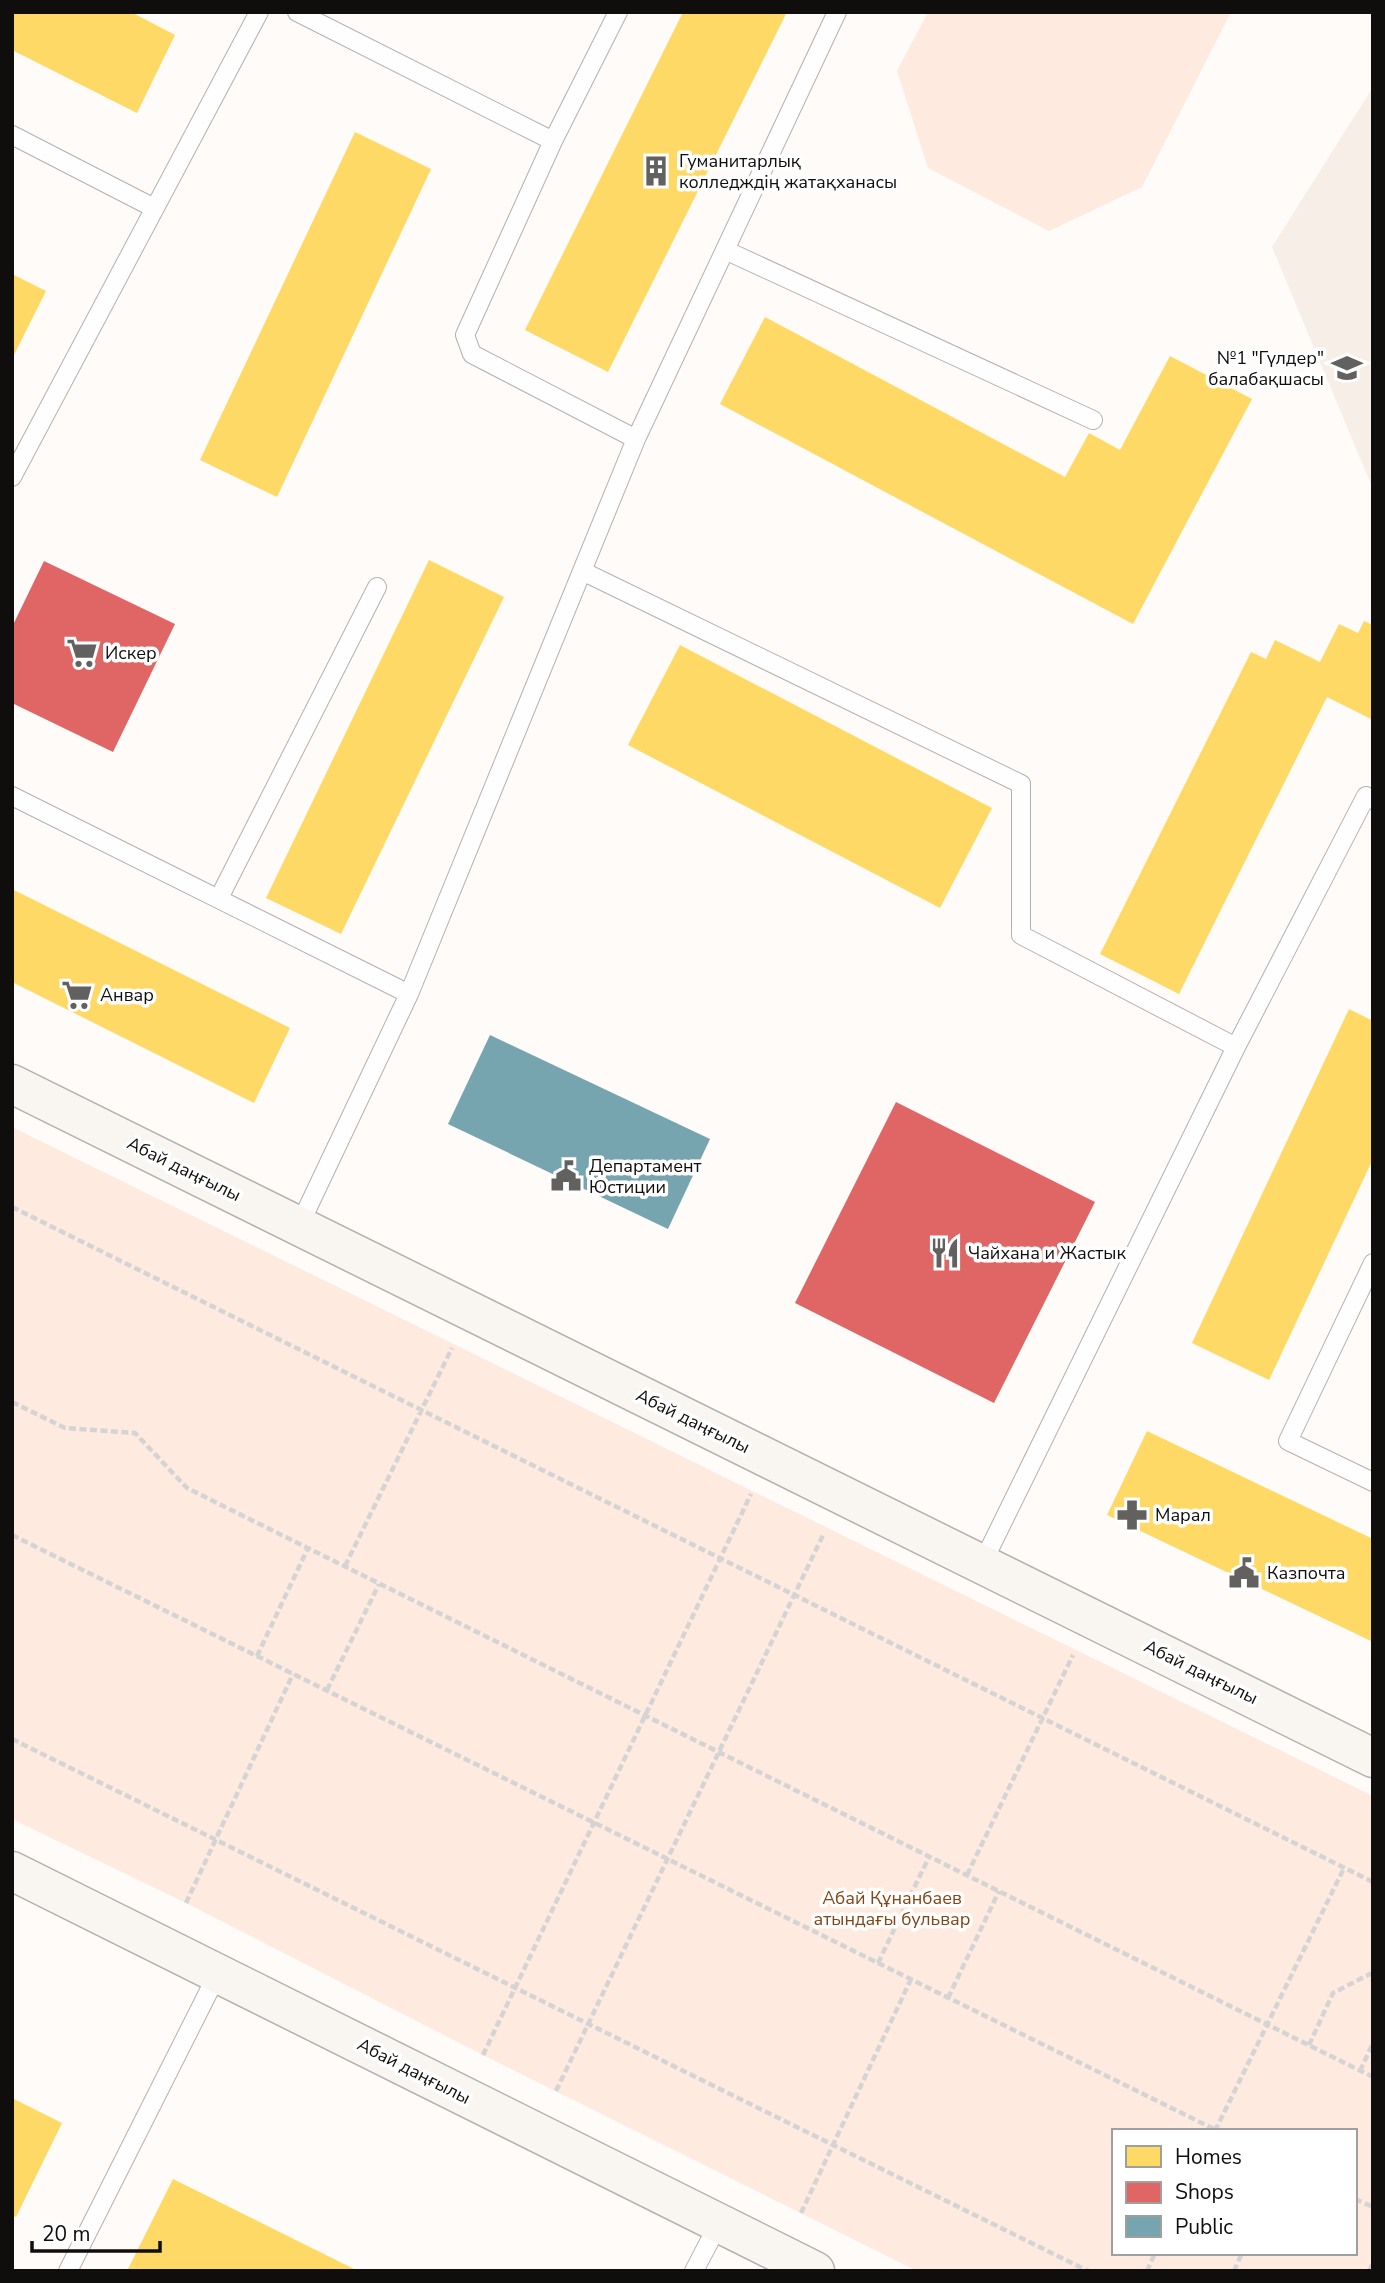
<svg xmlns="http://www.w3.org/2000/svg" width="1385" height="2283" viewBox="0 0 1385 2283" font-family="'Nunito Sans',sans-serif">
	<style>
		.built { fill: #f7eee8 }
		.green { fill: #feeade; fill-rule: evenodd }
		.homes { fill: #ffd966 }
		.shops { fill: #e06666 }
		.public { fill: #76a5af }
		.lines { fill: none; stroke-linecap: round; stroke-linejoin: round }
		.lane-casing { stroke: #b3b1af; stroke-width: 20 }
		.secondary-casing { stroke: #b3b1af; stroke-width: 41 }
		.path { stroke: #d4d4d4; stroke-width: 4.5; stroke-dasharray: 7 3.5; stroke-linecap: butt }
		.lane { stroke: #fffefe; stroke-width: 18 }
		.secondary { stroke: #f9f5f1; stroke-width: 38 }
		.labels { text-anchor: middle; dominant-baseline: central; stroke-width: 7; stroke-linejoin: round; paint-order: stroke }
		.poi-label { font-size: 18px; fill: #100e0c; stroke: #fff; text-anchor: start }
		.street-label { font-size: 18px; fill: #100e0c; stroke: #fff }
		.park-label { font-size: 18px; fill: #824617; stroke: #fff }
	</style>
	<rect width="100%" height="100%" fill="#fefbf9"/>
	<!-- built -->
	<path class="built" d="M1373,87V489L1272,247Z"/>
	<!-- green -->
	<path class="green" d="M928,12H1231L1142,187L1049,231L928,168L897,71Z
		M12,1127L1373,1796V2263L1369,2271H917L483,2055L186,1903L12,1819ZM1114,2131H1355V2253H1114Z"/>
	<!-- homes -->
	<path class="homes" d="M12,12H131L175,35L137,113L12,50Z
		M683,12H787L608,372L525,330Z
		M355,132L431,169L277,497L200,460Z
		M12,274L46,291L12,359Z
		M765,317L1065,477L1089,433L1120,450L1170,356L1252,399L1133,624L720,404Z
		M429,560L504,597L341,934L266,898Z
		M1364,621L1373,625V720L1327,697L1179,994L1100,954L1251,652L1266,659L1275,640L1320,662L1339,624L1358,633Z
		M680,645L992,808L940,908L628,745Z
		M12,889L290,1028L254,1103L12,982Z
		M1349,1009L1373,1021V1159L1269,1380L1192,1343Z
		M1147,1431L1373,1539V1642L1107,1515Z
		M12,2098L62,2123L16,2217L12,2215Z
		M173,2179L358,2271H127Z"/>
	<!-- shops -->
	<path class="shops" d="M44,561L175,624L113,752L12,703V627Z
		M896,1102L1095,1202L994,1403L795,1303Z"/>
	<!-- public -->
	<path class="public" d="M490,1035L710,1139L668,1229L448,1124Z"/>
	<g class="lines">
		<!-- lane casing -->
		<g class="lane-casing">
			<path id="lane" d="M297,12L553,141L618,12
				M12,135L154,208
				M725,250L1093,420
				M636,439L837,12
				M12,477L259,12
				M582,571L1021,784V935L1236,1047
				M12,796L409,994L299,1226
				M219,898L377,587
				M409,994L636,439L472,354L465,335L553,141
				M1373,1263L1288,1441L1373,1482
				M982,1564L1236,1047L1366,796L1373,800
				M68,2271L218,1973
				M694,2271L719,2223"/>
		</g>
		<!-- secondary casing -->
		<g class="secondary-casing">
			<path id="secondary" d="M12,1084L1373,1758
				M12,1871L815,2271"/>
		</g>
		<!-- path -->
		<path class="path" d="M12,1207L1373,1882
			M12,1402L65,1428L135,1433L187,1488L1373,2077
			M12,1535L1218,2131
			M345,1566L452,1348
			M257,1656L308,1548
			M327,1690L379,1584
			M12,1739L1088,2271
			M967,1875L1073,1655
			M186,1903L293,1674
			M878,1963L929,1857
			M948,1998L999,1891
			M1309,2045L1333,1993L1370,1974L1373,1981
			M483,2055L751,1494
			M1360,2071L1373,2043
			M556,2091L824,1533
			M1215,2131L1344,1868
			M1355,2199L1373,2207
			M801,2213L911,1979
			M1147,2271L1155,2253
			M1234,2271L1242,2253
			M1369,2271L1373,2263"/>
		<!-- lane -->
		<use href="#lane" class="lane"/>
		<!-- secondary -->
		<use href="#secondary" class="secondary"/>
	</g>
	<!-- icons -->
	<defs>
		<g id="building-bare" transform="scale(2.415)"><path d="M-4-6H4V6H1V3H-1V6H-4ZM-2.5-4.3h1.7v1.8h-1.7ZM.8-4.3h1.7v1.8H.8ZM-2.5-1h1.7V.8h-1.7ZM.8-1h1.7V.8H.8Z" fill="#63615f" stroke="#fff" stroke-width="2.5" paint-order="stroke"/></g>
		<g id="school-bare" transform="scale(2.415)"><path d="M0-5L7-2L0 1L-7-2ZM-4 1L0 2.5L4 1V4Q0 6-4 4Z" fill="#63615f" stroke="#fff" stroke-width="2.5" paint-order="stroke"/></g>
		<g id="supermarket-bare" transform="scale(2.415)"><path d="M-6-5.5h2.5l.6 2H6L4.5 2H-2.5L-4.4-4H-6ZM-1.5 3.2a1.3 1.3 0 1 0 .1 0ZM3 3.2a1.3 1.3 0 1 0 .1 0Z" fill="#63615f" stroke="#fff" stroke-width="2.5" paint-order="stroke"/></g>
		<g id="civic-bare" transform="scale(2.415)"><path d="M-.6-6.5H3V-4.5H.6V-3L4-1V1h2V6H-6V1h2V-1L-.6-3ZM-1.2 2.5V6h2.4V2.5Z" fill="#63615f" stroke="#fff" stroke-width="2.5" paint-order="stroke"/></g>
		<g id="restaurant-bare" transform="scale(2.415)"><path d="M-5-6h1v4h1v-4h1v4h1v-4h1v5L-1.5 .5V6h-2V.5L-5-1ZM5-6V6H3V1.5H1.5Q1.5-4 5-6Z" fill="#63615f" stroke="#fff" stroke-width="2.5" paint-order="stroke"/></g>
		<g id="pharmacy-bare" transform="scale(2.415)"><path d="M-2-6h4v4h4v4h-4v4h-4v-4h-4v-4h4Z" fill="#63615f" stroke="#fff" stroke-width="2.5" paint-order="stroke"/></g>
	</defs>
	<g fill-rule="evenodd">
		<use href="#building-bare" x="656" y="171"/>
		<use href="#school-bare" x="1347" y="368"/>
		<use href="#supermarket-bare" x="82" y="653"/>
		<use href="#supermarket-bare" x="77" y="995"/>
		<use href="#civic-bare" x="566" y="1176"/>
		<use href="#restaurant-bare" x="945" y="1253"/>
		<use href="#pharmacy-bare" x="1132" y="1515"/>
		<use href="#civic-bare" x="1244" y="1573"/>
	</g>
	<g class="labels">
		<!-- poi labels -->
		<g class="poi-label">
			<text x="679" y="161">Гуманитарлық<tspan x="679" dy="21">колледждің жатақханасы</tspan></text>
			<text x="1324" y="358" text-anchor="end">№1 "Гүлдер"<tspan x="1324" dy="21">балабақшасы</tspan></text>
			<text x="105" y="653">Искер</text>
			<text x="100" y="995">Анвар</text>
			<text x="589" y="1166">Департамент<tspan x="589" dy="21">Юстиции</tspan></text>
			<text x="968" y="1253">Чайхана и Жастык</text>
			<text x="1155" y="1515">Марал</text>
			<text x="1267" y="1573">Казпочта</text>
		</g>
		<!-- street labels -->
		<g class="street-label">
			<text transform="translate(184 1169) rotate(26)">Абай даңғылы</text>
			<text transform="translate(693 1421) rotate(26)">Абай даңғылы</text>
			<text transform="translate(1201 1672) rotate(26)">Абай даңғылы</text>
			<text transform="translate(414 2071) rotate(27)">Абай даңғылы</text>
		</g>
		<!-- park labels -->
		<g class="park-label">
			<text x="892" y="1898">Абай Құнанбаев<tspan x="892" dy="21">атындағы бульвар</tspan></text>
		</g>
	</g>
	<!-- border -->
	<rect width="1385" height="2283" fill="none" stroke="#100e0c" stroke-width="28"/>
	<!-- legend -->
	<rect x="1112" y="2129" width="245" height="126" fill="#ffffff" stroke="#9f9f9e" stroke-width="2"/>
	<rect x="1126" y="2146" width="35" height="21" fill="#ffd966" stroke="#9f9f9e" stroke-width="2"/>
	<text x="1175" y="2164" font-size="21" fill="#100e0c">Homes</text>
	<rect x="1126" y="2182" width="35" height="21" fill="#e06666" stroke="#9f9f9e" stroke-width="2"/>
	<text x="1175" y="2199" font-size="21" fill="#100e0c">Shops</text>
	<rect x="1126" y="2216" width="35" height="21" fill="#76a5af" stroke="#9f9f9e" stroke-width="2"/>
	<text x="1175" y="2234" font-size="21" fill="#100e0c">Public</text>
	<!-- scale -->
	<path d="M32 2241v10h128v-10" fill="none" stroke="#100e0c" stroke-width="3.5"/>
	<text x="42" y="2241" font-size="21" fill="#100e0c" stroke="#ffffff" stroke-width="5" paint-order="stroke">20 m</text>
</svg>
